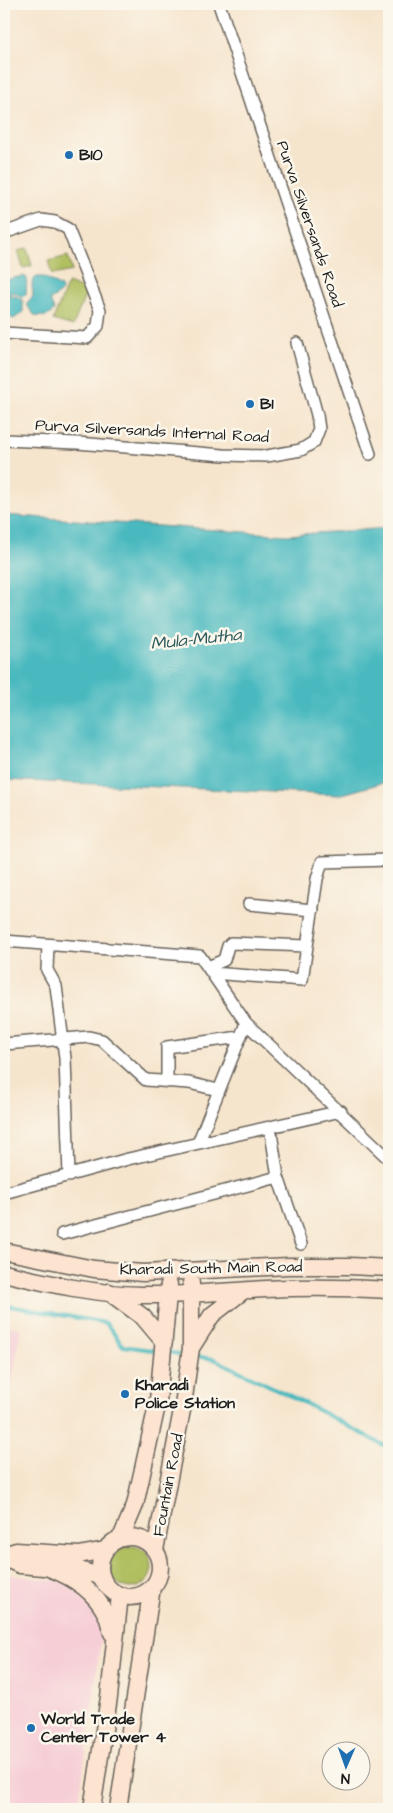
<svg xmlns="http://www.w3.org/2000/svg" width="393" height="1813" viewBox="0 0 393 1813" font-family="'Architects Daughter',sans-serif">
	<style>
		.built { fill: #f6cfd6 }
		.green { fill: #b0bf61; stroke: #666e3e }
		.water { fill: #4ab9bf; stroke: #336a6e }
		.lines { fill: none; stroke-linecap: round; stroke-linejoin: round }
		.stream { stroke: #4ab9bf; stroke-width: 4 }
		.street-casing { stroke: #68625a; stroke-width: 14 }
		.secondary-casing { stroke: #68625a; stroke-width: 19 }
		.street { stroke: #fff; stroke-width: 11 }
		.secondary { stroke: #fde4d1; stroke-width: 16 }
		.poi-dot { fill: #1f6fb2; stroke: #fbf7ec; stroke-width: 2 }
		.labels { text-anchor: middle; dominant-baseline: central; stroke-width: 5; stroke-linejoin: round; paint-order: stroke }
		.poi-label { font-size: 16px; font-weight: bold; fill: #1c1c1c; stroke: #fbf7ec; text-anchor: start }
		.street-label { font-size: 16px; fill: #1c1c1c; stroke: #fbf7ec }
		.water-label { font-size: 18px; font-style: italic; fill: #2e5b5d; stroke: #fbf7ec }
	</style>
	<rect width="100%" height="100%" fill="#fbf7ec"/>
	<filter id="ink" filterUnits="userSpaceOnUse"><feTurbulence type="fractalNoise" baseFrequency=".02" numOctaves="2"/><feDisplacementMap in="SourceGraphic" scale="10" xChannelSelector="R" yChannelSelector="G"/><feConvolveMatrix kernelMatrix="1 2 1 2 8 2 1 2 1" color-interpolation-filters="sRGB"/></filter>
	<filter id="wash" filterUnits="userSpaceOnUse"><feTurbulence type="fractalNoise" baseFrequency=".0096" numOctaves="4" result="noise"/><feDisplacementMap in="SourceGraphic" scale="20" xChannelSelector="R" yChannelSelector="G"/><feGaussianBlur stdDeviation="1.12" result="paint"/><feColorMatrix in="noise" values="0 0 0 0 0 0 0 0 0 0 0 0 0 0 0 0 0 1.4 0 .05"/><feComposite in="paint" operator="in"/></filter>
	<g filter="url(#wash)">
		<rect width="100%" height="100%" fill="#f6e5cd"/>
		<!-- built -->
		<path class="built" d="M4,1325L21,1328L4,1430Z
			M4,1574L69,1583L90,1603L102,1632L78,1809H4Z"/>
		<!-- green -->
		<path class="green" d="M27,248L32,266L23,268L18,251Z
			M68,256L72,271L52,275L48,261Z
			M68,283L87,291L73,326L53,320Z
			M110 1567a21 21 0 1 1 42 0a21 21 0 1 1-42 0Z"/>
		<!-- water -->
		<path class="water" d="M23,276L27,278L26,294L23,297L13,292L4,297V280Z
			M37,277H44L61,287L62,291L58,295L50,300L54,310C50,317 42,317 35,316L26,304L33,296C33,288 29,281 37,277Z
			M12,295L21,298L23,302V312L14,319L4,315V302L7,296Z
			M4,515L287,535L389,528V781L339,795L4,780Z"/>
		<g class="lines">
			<!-- stream -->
			<path class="stream" d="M4,1305L106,1323L123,1346L159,1351
				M166,1352L186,1355
				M193,1356L214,1359L301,1401L389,1448"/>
		</g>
	</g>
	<g filter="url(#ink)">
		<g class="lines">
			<!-- street casing -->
			<g class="street-casing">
				<path id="street" d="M219,4L370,454
					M4,233L41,220L55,222L68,229L100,310L98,326L87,338L4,333
					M4,440L77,443L223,455L267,456L301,450L314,442L319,429L317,415L297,343
					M249,904L313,910
					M4,941L200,956L246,1023L389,1159
					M48,945L47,970L56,986L65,1058L69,1176
					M208,967L224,960L228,946L231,943L307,946
					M212,973L302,980L317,879L322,862L389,860
					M4,1044L89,1037L102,1040L146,1080L189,1083L218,1090
					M167,1082V1047L240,1037
					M270,1127L278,1177L301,1244
					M198,1143L246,1023
					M4,1193L128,1159L341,1111
					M62,1234L278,1177"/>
			</g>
			<!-- secondary casing -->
			<g class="secondary-casing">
				<path id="secondary" d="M4,1251L94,1269L143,1273L289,1266H350L389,1268
					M4,1273C49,1284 95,1294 142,1295C192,1296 241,1289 290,1288C324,1287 356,1288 389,1290
					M109,1292L143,1317L164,1342
					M191,1348L212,1315L243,1291
					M100 1567a30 30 0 1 1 60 0a30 30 0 1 1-60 0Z
					M121,1538L135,1505L158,1401L169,1284
					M155,1550L183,1405L191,1348V1283
					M4,1555L16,1551L79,1555L105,1550
					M4,1558L20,1565L80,1570L102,1577
					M49,1568C73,1577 95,1591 106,1614C109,1620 110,1627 112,1633
					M92,1809L109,1697L120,1595
					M118,1809L152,1587"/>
			</g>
			<!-- street -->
			<use href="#street" class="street"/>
			<!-- secondary -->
			<use href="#secondary" class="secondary"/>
		</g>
	</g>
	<!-- markers -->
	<g class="poi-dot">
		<circle cx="69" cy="155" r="5"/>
		<circle cx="250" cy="404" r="5"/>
		<circle cx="125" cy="1394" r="5"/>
		<circle cx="31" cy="1728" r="5"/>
	</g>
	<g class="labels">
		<!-- poi labels -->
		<g class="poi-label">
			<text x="79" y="155">B10</text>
			<text x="260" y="404">B1</text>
			<text x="135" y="1385">Kharadi<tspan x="135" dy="18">Police Station</tspan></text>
			<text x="41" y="1719">World Trade<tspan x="41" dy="18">Center Tower 4</tspan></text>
		</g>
		<!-- street labels -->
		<g class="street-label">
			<text transform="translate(310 224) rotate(71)">Purva Silversands Road</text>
			<text transform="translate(152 431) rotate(3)">Purva Silversands Internal Road</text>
			<text transform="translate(211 1268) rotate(-1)">Kharadi South Main Road</text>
			<text transform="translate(168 1485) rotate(-79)">Fountain Road</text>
		</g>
		<!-- water labels -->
		<g class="water-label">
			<text transform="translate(196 639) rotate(-6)">Mula-Mutha</text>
		</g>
	</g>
	<!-- margin -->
	<rect width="393" height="1813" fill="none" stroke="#fbf7ec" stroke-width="20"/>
	<!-- north arrow -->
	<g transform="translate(346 1766) rotate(182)"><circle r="24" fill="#fbf7ec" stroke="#a29f99"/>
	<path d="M0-4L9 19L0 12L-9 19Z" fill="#1f6fb2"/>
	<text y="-8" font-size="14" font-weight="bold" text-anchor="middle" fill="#1c1c1c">N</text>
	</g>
</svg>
